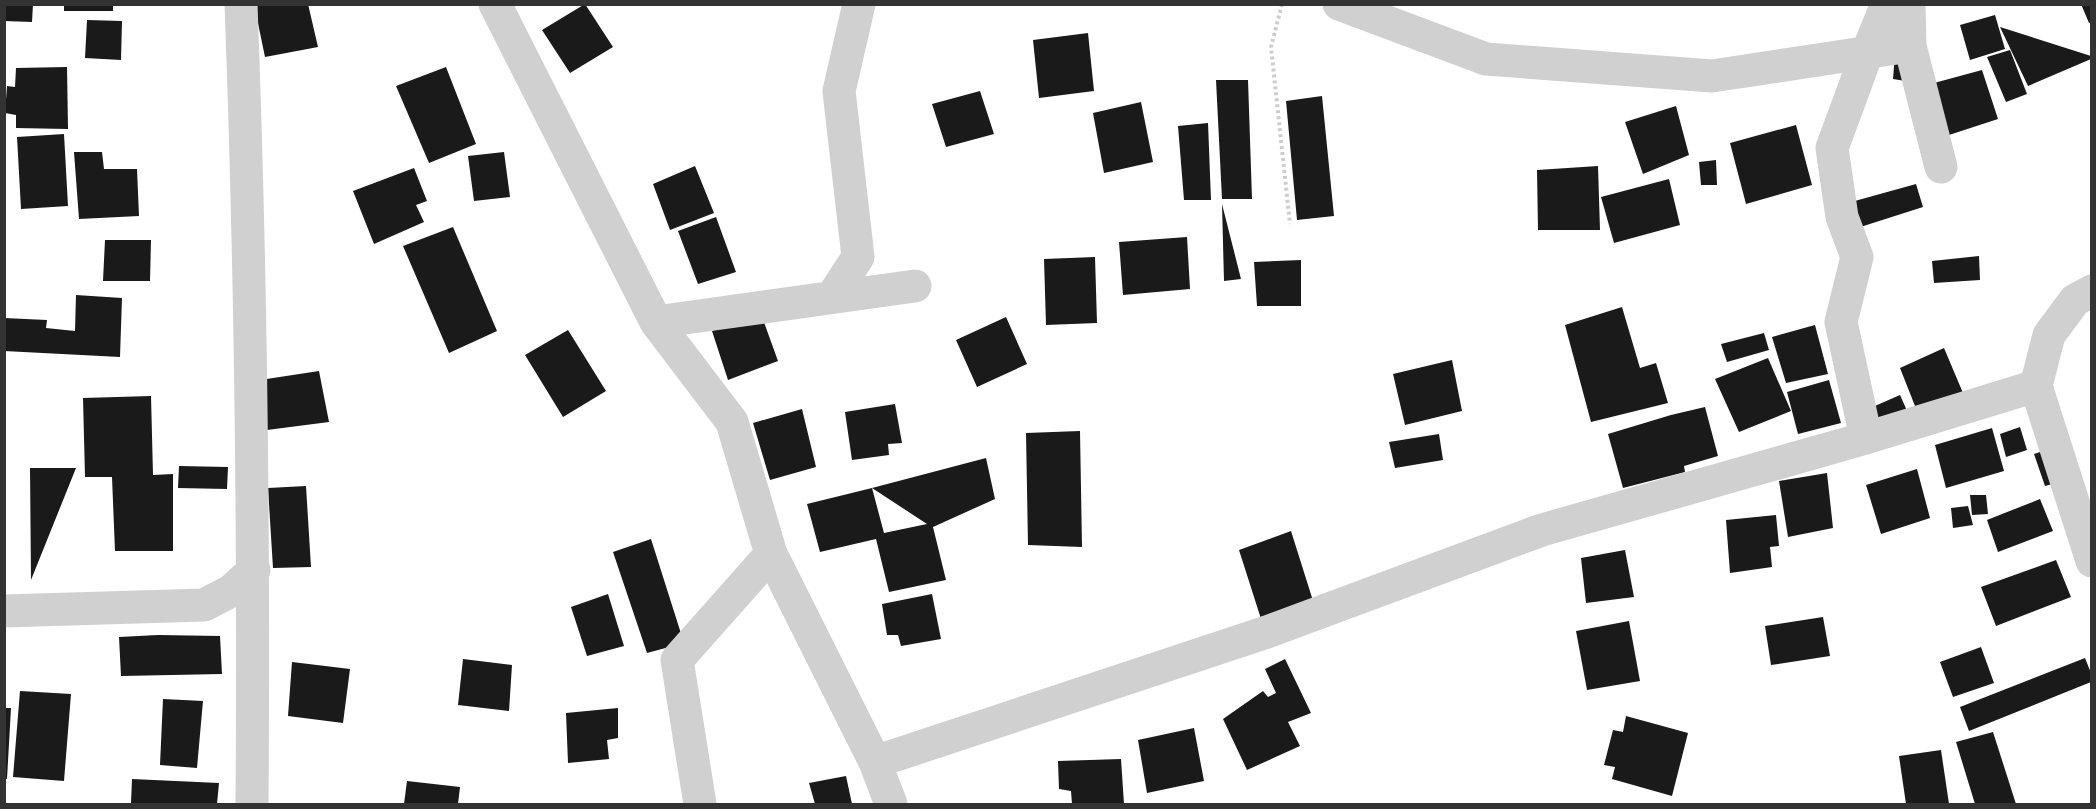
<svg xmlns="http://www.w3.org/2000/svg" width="2096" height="809" viewBox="0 0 2096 809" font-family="'DM Sans',sans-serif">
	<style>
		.building { fill: #1a1a1a }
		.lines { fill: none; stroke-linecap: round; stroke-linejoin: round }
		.path { stroke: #cdcdcd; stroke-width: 4; stroke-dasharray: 3 3; stroke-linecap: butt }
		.minor { stroke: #d0d0d0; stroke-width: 33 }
	</style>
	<rect width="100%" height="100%" fill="#fff"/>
	<!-- building -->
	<path class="building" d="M4,4H33L32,22L4,21Z
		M64,4H113V11H64Z
		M254,4H308L318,47L265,57Z
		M585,4L613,47L570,73L542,30Z
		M2081,4H2091V22L2089,23Z
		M1995,15L2005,49L1970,60L1960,25Z
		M87,20L122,21L121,60L85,58Z
		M2000,27L2091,56V59L2028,86Z
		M1088,33L1094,91L1039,98L1033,40Z
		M2010,50L2027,94L2006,102L1987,57Z
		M1895,54L1912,82L1893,79Z
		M67,67L68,129L16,128V115L5,113L7,86L15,87L16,68Z
		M446,67L476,144L429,163L396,86Z
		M1982,70L1998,119L1949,135L1934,83Z
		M1216,80H1248L1252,199H1222Z
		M980,91L994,134L946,147L932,104Z
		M1322,96L1334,216L1297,220L1286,101Z
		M1141,102L1153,162L1104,173L1093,113Z
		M1676,106L1689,155L1643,174L1625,122Z
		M1208,123L1211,200H1184L1178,126Z
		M1796,125L1812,185L1746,204L1730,143Z
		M64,134L68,206L21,209L17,137Z
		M74,152H102L104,169H137L139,216L79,219Z
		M504,152L510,197L474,201L468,156Z
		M1716,160L1717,185H1701L1699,162Z
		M695,166L714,213L670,230L653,184Z
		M1598,166L1600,230H1538L1537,170Z
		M414,168L427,201L416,205L424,222L374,244L353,191Z
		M1669,179L1680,225L1614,243L1601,197Z
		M1916,184L1923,207L1851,230L1844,204Z
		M1222,204L1241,279L1224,281Z
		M716,217L736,272L698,284L678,231Z
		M453,227L497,331L449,353L403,246Z
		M1187,237L1190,289L1123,295L1119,242Z
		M105,240H151L150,281H103Z
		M1979,256L1980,280L1934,283L1932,261Z
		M1095,257L1097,323L1046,325L1044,259Z
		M1301,260V306H1257L1254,262Z
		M76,295L122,298L120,357L4,351V318L47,320L46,328L75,331Z
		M1622,307L1640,368L1656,363L1668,403L1591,422L1565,325Z
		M761,314L778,361L728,380L712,331Z
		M1006,317L1027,364L977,387L956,340Z
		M1815,325L1828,374L1786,383L1772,337Z
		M568,330L606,391L563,417L525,355Z
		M1764,333L1769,350L1727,362L1721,344Z
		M1944,348L1963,393L1917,411L1900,368Z
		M1768,358L1791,411L1739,432L1715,379Z
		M1452,360L1462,411L1405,425L1393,374Z
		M319,371L329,422L267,430L260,380Z
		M1829,380L1841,423L1798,434L1787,392Z
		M1900,395L1908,413L1875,429L1868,409Z
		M151,396L153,475L173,474V551H115L112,477H85L83,398Z
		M895,404L902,443L888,444L889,455L852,460L845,412Z
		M1705,407L1718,456L1684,466L1685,472L1623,488L1608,434L1671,415Z
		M802,409L816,467L770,480L753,423Z
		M2020,427L2027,450L2006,457L2000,434Z
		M1992,428L2004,471L1946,488L1935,445Z
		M1080,431L1082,547L1028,545L1026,433Z
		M1439,434L1443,460L1395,468L1389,442Z
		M2049,449L2056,483L2045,486L2034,454Z
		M986,458L995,499L933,527L946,580L889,592L876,539L820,552L807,504L872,488L884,533L927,524L872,488Z
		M179,466L228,467L227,489L178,488Z
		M30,468H76L31,580Z
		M1917,469L1930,518L1881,534L1866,485Z
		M1827,473L1833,528L1788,537L1779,481Z
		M306,486L311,567L273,568L268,488Z
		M1970,495H1986L1988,514L1972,515Z
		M2040,499L2053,531L1998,552L1987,520Z
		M1968,506L1973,525L1953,528L1951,508Z
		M1776,515L1779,546L1770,547L1772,567L1730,573L1726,520Z
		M1291,531L1314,604L1262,622L1239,550Z
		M651,539L684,643L647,653L613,552Z
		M1625,550L1634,597L1586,603L1581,558Z
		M2056,560L2071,597L1996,626L1981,587Z
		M608,594L624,646L587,656L571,607Z
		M932,594L941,639L901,646L898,635H887L882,604Z
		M1823,617L1830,656L1771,665L1765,626Z
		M1629,621L1640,681L1587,690L1576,631Z
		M158,635L220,636L222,674L121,676L119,637Z
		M1981,647L1994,683L1953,697L1940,662Z
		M2085,658L2091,673V682L1969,731L1960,707Z
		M463,659L512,665L509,711L458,705Z
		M1285,659L1311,713L1288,722L1300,746L1247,770L1223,719L1263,691L1268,697L1276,693L1265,669Z
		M292,662L350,669L343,723L288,716Z
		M20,691L71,694L64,781L13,777Z
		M163,699L203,701L197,768L160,765Z
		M4,708H11L7,779L4,778Z
		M618,708V738L607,740L609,759L568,763L566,713Z
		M1626,716L1688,733L1672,796L1612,779L1615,767L1604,765L1613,730L1623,732Z
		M1194,728L1204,781L1147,793L1138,740Z
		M1993,732L2016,804H1975L1956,742Z
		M1941,750L1949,804H1906L1899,756Z
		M1121,759L1124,804H1072L1071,791L1059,789L1058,761Z
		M846,776L852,804H815L809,783Z
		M132,779L219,783L217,804L131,803Z
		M407,781L460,787L458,804H404Z"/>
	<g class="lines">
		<!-- path -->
		<path class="path" d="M1282,4L1271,47L1290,224"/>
		<!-- minor -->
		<path class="minor" d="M241,4C251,271 254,538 252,804
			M495,4L656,322L732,422L771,554L875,762L891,804
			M1339,4L1486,59L1712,76L1910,46
			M1909,4L1910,46L1941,167
			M2092,291L2075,300L2049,335L2036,386L2092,561
			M832,297L858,257L839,91L859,4
			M656,322L915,286
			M1866,438L1841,322L1857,257L1842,217L1832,148L1867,53L1887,4
			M4,611L204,605L231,591L254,570
			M875,762L1267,632L1542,530L1866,438L2036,386
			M700,804L677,660L771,554"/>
	</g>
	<!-- border -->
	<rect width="2096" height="809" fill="none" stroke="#333333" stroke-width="12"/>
</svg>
